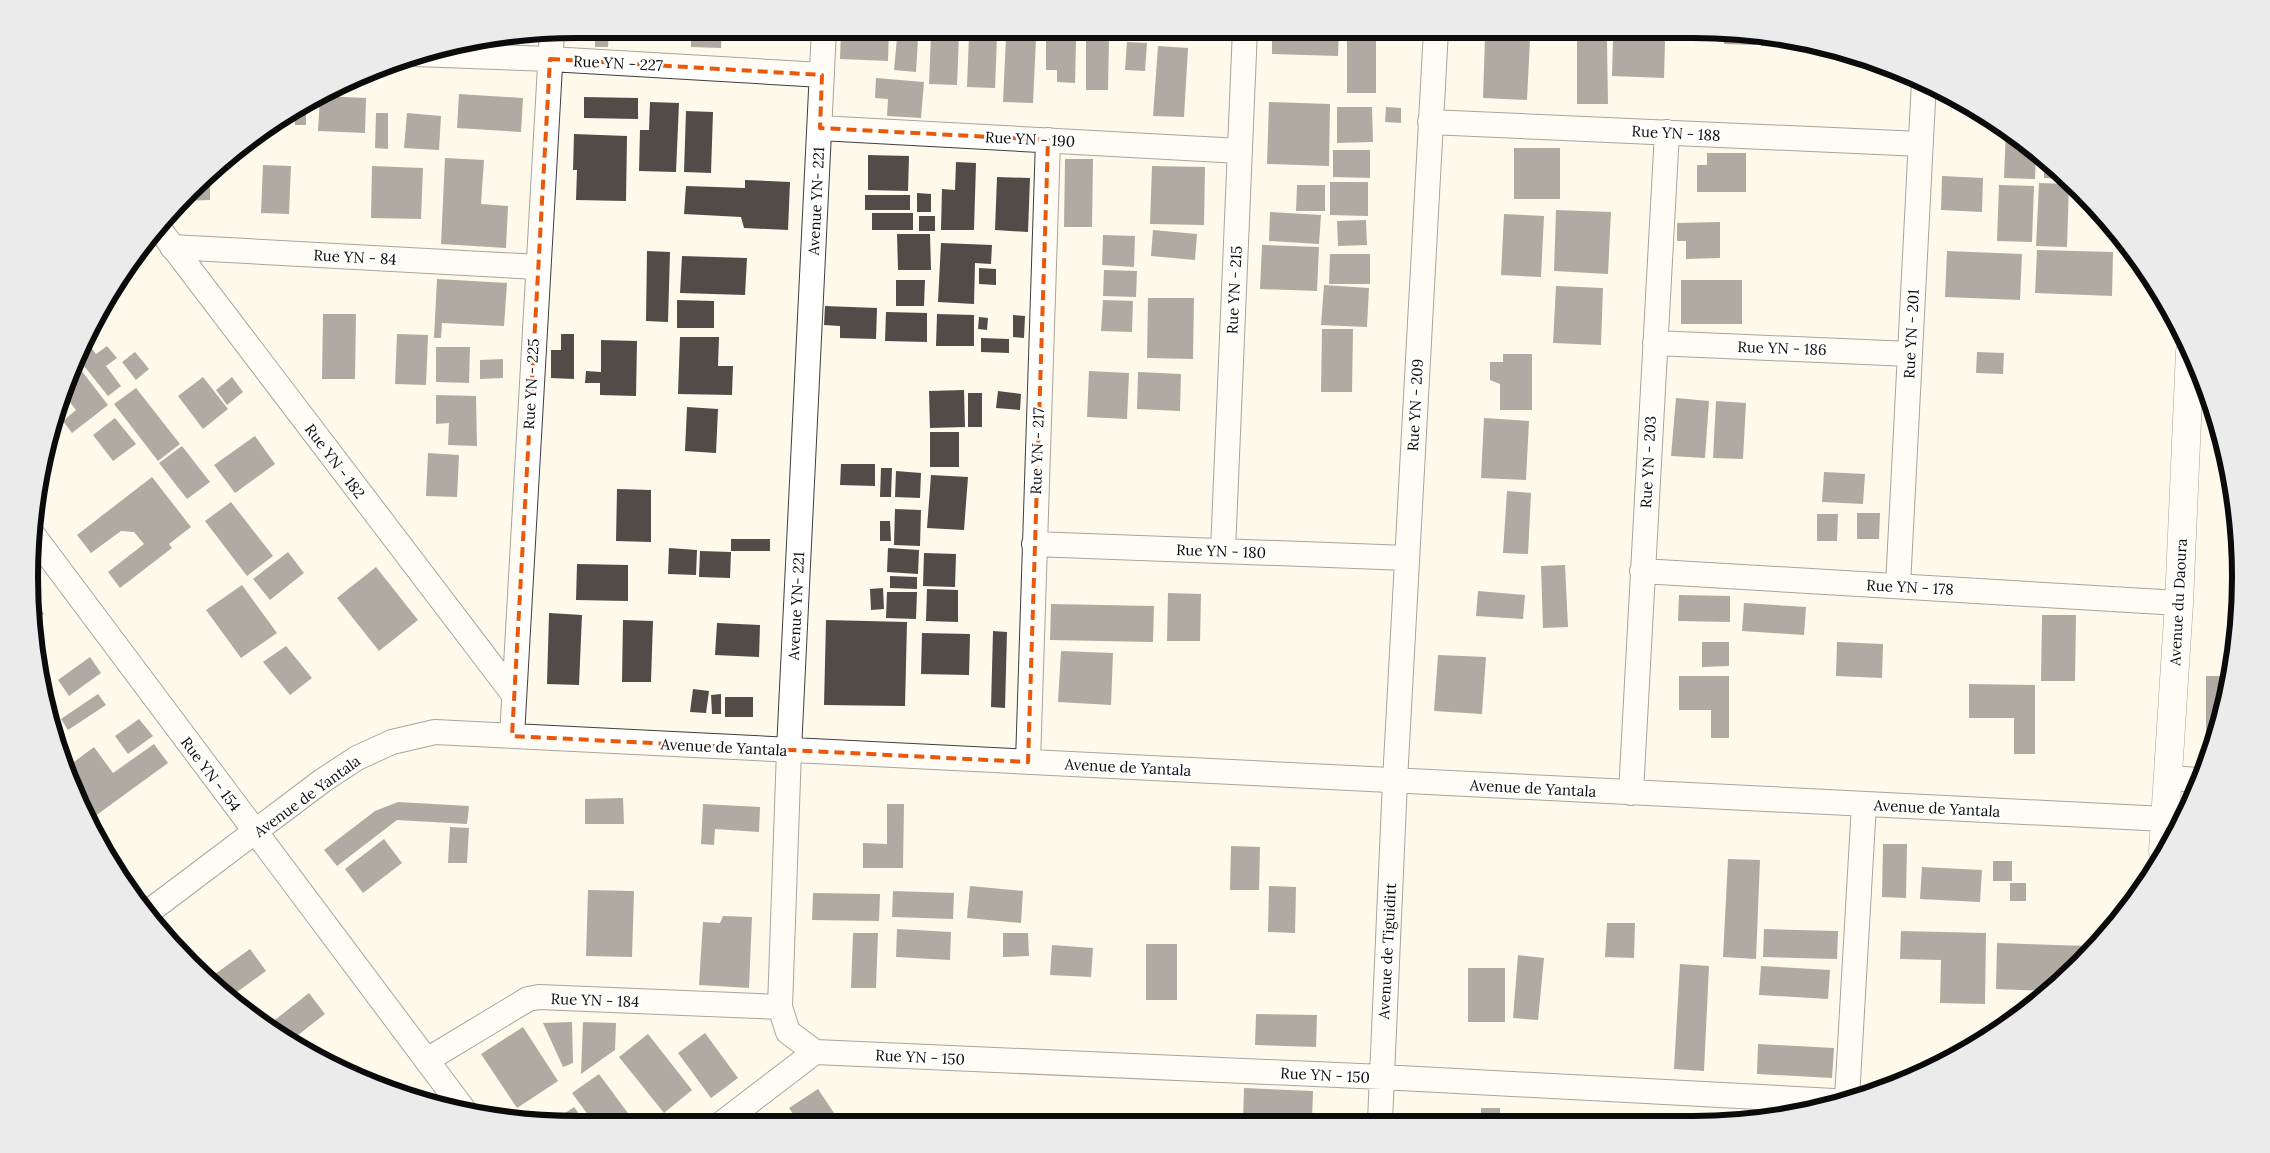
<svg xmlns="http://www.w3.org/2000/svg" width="2270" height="1153" viewBox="0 0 2270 1153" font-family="Lora,serif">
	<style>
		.building { fill: #524c49 }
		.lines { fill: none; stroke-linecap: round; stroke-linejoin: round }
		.minor-casing { stroke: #3e3e3e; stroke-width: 26 }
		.tertiary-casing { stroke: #3e3e3e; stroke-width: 29 }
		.minor { stroke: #fff; stroke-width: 24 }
		.tertiary { stroke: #fff; stroke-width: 28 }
		.marked { fill: none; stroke: #e8590c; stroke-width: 4; stroke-dasharray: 10 6; stroke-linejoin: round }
		.labels { text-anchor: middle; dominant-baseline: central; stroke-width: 5; stroke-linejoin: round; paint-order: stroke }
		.street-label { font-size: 15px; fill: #0b0b0b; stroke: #fff }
		.rim { fill: none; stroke: #0b0b0b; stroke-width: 6 }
	</style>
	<rect width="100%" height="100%" fill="#fdf9eb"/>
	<!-- building -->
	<path class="building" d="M572,29L571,41L562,40V30Z
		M595,29H609L608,47H595Z
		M691,29H722L721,48L691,47Z
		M841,29L889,30L888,61L840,59Z
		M1010,29H1042V33L1010,32Z
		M1163,29H1191V38L1163,37Z
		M1272,29L1339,30L1338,56L1272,54Z
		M1347,30H1376V93H1347Z
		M1465,30H1532V35L1465,33Z
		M1725,30L1755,34V45L1724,44Z
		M931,35L959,36L957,85L929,84Z
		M969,35L997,37L995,88L967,87Z
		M1762,35L1818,45V48L1761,46Z
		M1006,37L1036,39L1033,103L1003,102Z
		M1485,37L1530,39L1527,100L1483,98Z
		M897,38L918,39L916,72L894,70Z
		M1046,39L1076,40L1075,83L1057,82V70H1046Z
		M1086,39H1109L1108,90H1086Z
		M1613,39L1665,41L1664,78L1612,76Z
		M1577,41H1607L1608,104H1577Z
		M1127,42L1147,43L1145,71L1125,70Z
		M1158,46L1188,48L1184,117L1153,116Z
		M876,78L924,82L921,118L887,116L888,99L875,98Z
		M459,94L523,98L521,132L457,128Z
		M320,96L366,98L365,133L318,131Z
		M584,97L638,98V119L584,118Z
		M306,100V125H295V107Z
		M650,102L679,103L676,172L639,171L640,130H649Z
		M1269,102L1330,104L1329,166L1267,164Z
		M1337,107H1372L1373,142L1337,143Z
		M1386,107L1401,108V123L1385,122Z
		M686,111L713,112L711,173L684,172Z
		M376,113H388V149L375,148Z
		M407,113L441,116L439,150L404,148Z
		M2006,129L2027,142L2036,151L2035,179L2004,178Z
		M574,134L627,136L626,201L576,200L577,170H573Z
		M1514,148H1560V199H1514Z
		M1333,150H1370V178L1333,177Z
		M1707,153H1746V192H1697V165H1707Z
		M868,155L909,156L908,191L868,190Z
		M445,158L484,160L481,204L508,206L506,248L441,244Z
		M2044,158L2067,179L2044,178Z
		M1065,159H1093L1092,227H1064Z
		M956,162L976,163L974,230H941L942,189L955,190Z
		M263,165L291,166L289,214L261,213Z
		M372,166L423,168L421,219L371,218Z
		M1152,166L1205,167L1204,225L1150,224Z
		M210,173V200L180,201Z
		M1942,176L1983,178L1982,212L1941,210Z
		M997,177L1030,178L1028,232L995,230Z
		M745,180L790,182L788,230L744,228L741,217L684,214L686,186L745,188Z
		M1330,182H1368V216L1330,215Z
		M2039,183L2069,184L2067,247L2036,246Z
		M1297,185H1325V211H1296Z
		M1999,185L2034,186L2032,242L1997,241Z
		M917,193L931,194V212H917Z
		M865,195H910V210H865Z
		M1556,210L1611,212L1608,274L1554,271Z
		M1270,212L1321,215L1319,244L1269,241Z
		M872,213H913V230H872Z
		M1504,214L1544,216L1541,277L1501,275Z
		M919,216H935V231H919Z
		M1366,220L1367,245L1338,246L1337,221Z
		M1720,222V258L1686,259V241H1677V223Z
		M1153,230L1197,234L1195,260L1151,256Z
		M897,234H930L931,270H898Z
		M1103,235L1135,236L1134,267L1102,265Z
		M941,243L992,245L991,264L975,263L974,304L938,302Z
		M1262,245L1319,247L1317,291L1260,289Z
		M2037,250L2113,252L2112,296L2035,293Z
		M647,251L670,252L668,322L646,321Z
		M1947,251L2022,254L2020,300L1945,297Z
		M1330,254H1370V284H1329Z
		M682,256L747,258L745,295L680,293Z
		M979,268L996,269V285L979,284Z
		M1104,270L1137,271L1136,297L1103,296Z
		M437,279L507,283L504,326L442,323L441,338H434Z
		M896,280H925L924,306H896Z
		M1681,280H1742V324H1681Z
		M1324,285L1369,288L1367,327L1321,325Z
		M1556,286L1603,288L1601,345L1553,343Z
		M1148,298H1194L1193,359L1147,358Z
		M677,300L714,301V328H677Z
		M1103,300L1133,301L1132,332L1101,331Z
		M825,306L877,308L876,339L840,338V326L824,325Z
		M886,312L927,313V342L885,341Z
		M323,314H356L355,379H322Z
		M937,314L974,315V346H936Z
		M1013,315L1025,316L1024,338L1013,337Z
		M979,317L988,318L987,330L978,329Z
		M1322,329H1353L1352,392H1321Z
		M397,334L428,335L426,385L395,384Z
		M561,334H574V379L551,378V350H561Z
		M680,337H719L718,366H733L732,395L678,394Z
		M981,338L1009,339V353L981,352Z
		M601,340L637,341L636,396L600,395V383H585L586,371L601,372Z
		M87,342L96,354L107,346L117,358L106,366L121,386L108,396L76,356L81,347Z
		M436,347H470L469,383L436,382Z
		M135,352L149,369L136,380L122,362Z
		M1977,352L2004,353L2003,374L1976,373Z
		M1503,354H1532V410H1500V384L1490,380V362H1503Z
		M503,359V378L480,379V360Z
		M74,361L108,405L72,433L63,421L76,410L63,393Z
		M1089,371L1129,373L1127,419L1087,417Z
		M1138,372L1181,374L1180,411L1137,409Z
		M203,377L228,409L203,429L178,396Z
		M232,377L243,392L227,405L216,390Z
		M136,388L180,444L158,461L114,404Z
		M964,390L965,427L930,428L929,391Z
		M998,391L1021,394L1020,410L996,408Z
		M968,393H982V427H968Z
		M436,395L476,396L477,446L448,445L449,423L436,424Z
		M1676,398L1709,401L1705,458L1671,456Z
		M1716,401L1746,403L1743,459L1713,458Z
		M687,407L718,409L716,453L685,451Z
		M115,418L136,444L113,461L93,435Z
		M1484,418L1529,421L1526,480L1481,478Z
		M930,432H959V467H930Z
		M255,436L275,464L235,493L214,465Z
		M182,446L210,482L187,499L159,463Z
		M428,453L459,455L457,497L426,496Z
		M841,464H875V486L840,485Z
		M881,468H892L891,497H880Z
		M896,471L921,473L920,498L895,497Z
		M1824,472L1865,474L1863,504L1822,502Z
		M931,475L968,477L964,530L927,528Z
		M152,477L191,527L169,544L172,548L120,588L108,572L144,544L134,532L121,531L91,553L77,535Z
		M617,489L651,490V542L616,541Z
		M1507,491L1531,493L1528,554L1503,553Z
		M231,502L273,556L247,576L205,521Z
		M895,509L921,510L920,546L894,545Z
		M1857,513H1880L1879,539H1857Z
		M1817,514H1838L1837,541H1817Z
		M880,521H890L891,541H880Z
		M731,539H770V551H731Z
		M669,548L697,550L696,575L668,574Z
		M888,548L919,550L918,574L887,572Z
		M700,551L731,552L730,578L699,577Z
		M288,552L304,573L270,600L253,579Z
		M924,553L956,554L955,587L923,586Z
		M577,564L628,565V601L576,600Z
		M1565,565L1568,627L1543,628L1541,566Z
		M376,567L418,620L379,651L337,598Z
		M890,576L917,577V589L890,588Z
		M242,585L277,633L241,658L206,610Z
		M883,588L884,609L871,610L870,589Z
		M927,589L958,590V622L926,621Z
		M1478,591L1525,595L1523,619L1476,616Z
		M887,592H917L916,619L886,618Z
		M1168,593L1201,594L1200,641H1167Z
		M1679,595L1730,596V622L1678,621Z
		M35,601L44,614L33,622L32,603Z
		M1744,603L1806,607L1804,635L1742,631Z
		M1051,604L1154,606L1153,642L1050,640Z
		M549,613L582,615L579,685L547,684Z
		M2042,615H2076L2075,681H2041Z
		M623,620L653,621L651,682H622Z
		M826,620L907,622L905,706L824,705Z
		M717,623L760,625L759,657L715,655Z
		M993,631L1007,632L1005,708L991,707Z
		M922,633L970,634L969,675L921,674Z
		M1702,642H1729V666L1702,667Z
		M1837,642L1883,644L1882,678L1836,676Z
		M286,646L312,678L290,695L263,662Z
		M1061,651L1113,653L1111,705L1058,702Z
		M1438,655L1486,657L1482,714L1434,711Z
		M90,657L101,673L69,696L58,680Z
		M1679,676H1729V738H1711V710H1679Z
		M2206,676H2230L2223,718L2217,734H2206Z
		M1969,684L2035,685V754H2014V718H1969Z
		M693,689L709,691L706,713L690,712Z
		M98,694L106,705L68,730L61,719Z
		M721,694V714H712L711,695Z
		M725,697H753V717H725Z
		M139,719L153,736L128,754L115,736Z
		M154,744L168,763L87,822L66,768L94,747L113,773Z
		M623,798L624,824H585V799Z
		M398,802L469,806L467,824L397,820L337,866L324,850L375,811Z
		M703,804L760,807L759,832L715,829L714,845L701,844Z
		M887,804H904L903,868H863V843L887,844Z
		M450,827L469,828L467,863H448Z
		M384,839L402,863L363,893L345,869Z
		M1883,844H1907L1906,898L1882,897Z
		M1231,846L1260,847L1259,890H1230Z
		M1728,859L1760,860L1756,959L1723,957Z
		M1993,861H2012V881H1993Z
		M1922,867L1982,870L1980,902L1920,899Z
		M2010,883H2026V901H2010Z
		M970,886L1023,891L1021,923L967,918Z
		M1269,886L1296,887L1295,933L1268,932Z
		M588,890L634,891L632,957L586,956Z
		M893,891L954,893L953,919L892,917Z
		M813,893L880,894L879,921L812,920Z
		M723,916L752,917L749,988L699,985L703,922L720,923Z
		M1607,923H1635L1634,958L1605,957Z
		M897,929L951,932L950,960L896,957Z
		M1764,929L1838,931L1837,959L1763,957Z
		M1901,931L1986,933L1985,1004L1940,1003L1941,960L1900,959Z
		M853,933H878L876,988H851Z
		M1003,933H1028L1029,956L1003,957Z
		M1997,943L2090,946L2089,952L2049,991L1996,989Z
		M1146,944H1177V1000H1146Z
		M1052,945L1093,948L1091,977L1050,975Z
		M250,949L266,971L230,997L208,979Z
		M1518,955L1544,958L1538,1020L1513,1018Z
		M1680,964L1709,966L1704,1071L1674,1069Z
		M1761,966L1830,970L1828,999L1759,995Z
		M1468,968H1505V1022H1468Z
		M309,993L325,1014L289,1042L266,1027Z
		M1256,1014L1317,1015L1316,1047L1255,1045Z
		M572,1022L573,1063L563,1067L543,1023Z
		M583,1022L616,1023L615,1050L581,1074Z
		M523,1027L558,1081L517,1108L481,1054Z
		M705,1033L738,1078L711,1098L678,1053Z
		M648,1034L692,1090L664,1113L619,1057Z
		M1758,1044L1834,1048L1832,1078L1757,1074Z
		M335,1058L345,1072L327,1064Z
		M599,1074L630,1116L621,1123H594L572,1093Z
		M1244,1088L1313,1091L1312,1121H1243Z
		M818,1089L834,1113L820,1122H799L789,1108Z
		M574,1107L586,1123H551Z
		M1481,1108H1500V1120H1481Z"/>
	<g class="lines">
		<!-- minor casing -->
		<g class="minor-casing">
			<path id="minor" d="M415,54L550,59L822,75
				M1430,122L1921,144
				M820,128L1240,151
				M157,226L514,695
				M172,247L538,267
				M1655,343L1910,354
				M31,532L464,1110
				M1034,544L1407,558
				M1223,551L1245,29
				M1642,571L2179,603
				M1898,586L1924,81
				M512,736L552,31
				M1028,762L1048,140
				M2167,778L2200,780
				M1631,793L1667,132
				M147,913L322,781L357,758L392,742L435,732L2165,819
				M815,1052L788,1032L780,1007L789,750L824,29
				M815,1052L1382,1077L1834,1101
				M427,1060L528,999L539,997L780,1007
				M1847,1098L1864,804
				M1380,1121L1395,781L1436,30
				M722,1123L815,1052"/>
		</g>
		<!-- tertiary casing -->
		<g class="tertiary-casing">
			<path id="tertiary" d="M2163,851L2179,603L2190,352"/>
		</g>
		<!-- minor -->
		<use href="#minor" class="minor"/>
		<!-- tertiary -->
		<use href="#tertiary" class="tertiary"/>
	</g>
	<!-- marked area -->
	<path d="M0 0H2270V1153H0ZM550,59L822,75L820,128L1048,140L1028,762L512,736Z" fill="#fdf9eb" fill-opacity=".55" fill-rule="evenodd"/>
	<path class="marked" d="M550,59L822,75L820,128L1048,140L1028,762L512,736Z"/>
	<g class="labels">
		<!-- street labels -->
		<g class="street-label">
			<text transform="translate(618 63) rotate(3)">Rue YN - 227</text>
			<text transform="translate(1676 133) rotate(3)">Rue YN - 188</text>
			<text transform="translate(1030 139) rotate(3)">Rue YN - 190</text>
			<text transform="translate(816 201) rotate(-87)">Avenue YN- 221</text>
			<text transform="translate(355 257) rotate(3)">Rue YN - 84</text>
			<text transform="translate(1234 290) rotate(-87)">Rue YN - 215</text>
			<text transform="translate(1911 334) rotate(-87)">Rue YN - 201</text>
			<text transform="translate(1782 348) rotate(2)">Rue YN - 186</text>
			<text transform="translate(531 384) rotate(-87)">Rue YN - 225</text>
			<text transform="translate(1415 405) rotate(-87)">Rue YN - 209</text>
			<text transform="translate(1037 451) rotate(-88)">Rue YN - 217</text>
			<text transform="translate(335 461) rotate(53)">Rue YN - 182</text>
			<text transform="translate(1648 462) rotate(-87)">Rue YN - 203</text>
			<text transform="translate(1221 551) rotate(2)">Rue YN - 180</text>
			<text transform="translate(1910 587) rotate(3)">Rue YN - 178</text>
			<text transform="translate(2178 602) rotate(-87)">Avenue du Daoura</text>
			<text transform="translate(796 606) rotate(-87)">Avenue YN- 221</text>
			<text transform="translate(724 747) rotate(3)">Avenue de Yantala</text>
			<text transform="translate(1128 767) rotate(3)">Avenue de Yantala</text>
			<text transform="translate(211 774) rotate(53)">Rue YN - 154</text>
			<text transform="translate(1533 788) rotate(3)">Avenue de Yantala</text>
			<text transform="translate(307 796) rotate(-36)">Avenue de Yantala</text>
			<text transform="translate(1937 808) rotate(3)">Avenue de Yantala</text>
			<text transform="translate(1387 951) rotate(-87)">Avenue de Tiguiditt</text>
			<text transform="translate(595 1000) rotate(2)">Rue YN - 184</text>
			<text transform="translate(920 1057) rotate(3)">Rue YN - 150</text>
			<text transform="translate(1325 1075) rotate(3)">Rue YN - 150</text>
		</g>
	</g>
	<!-- crop -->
	<path d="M0 0H2270V1153H0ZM577 38H1693A539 539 0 0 1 2232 577V577A539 539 0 0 1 1693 1116H577A539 539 0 0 1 38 577V577A539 539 0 0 1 577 38Z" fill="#ebebeb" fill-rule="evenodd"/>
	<path class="rim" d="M577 38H1693A539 539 0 0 1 2232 577V577A539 539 0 0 1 1693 1116H577A539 539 0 0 1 38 577V577A539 539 0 0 1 577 38Z"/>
</svg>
